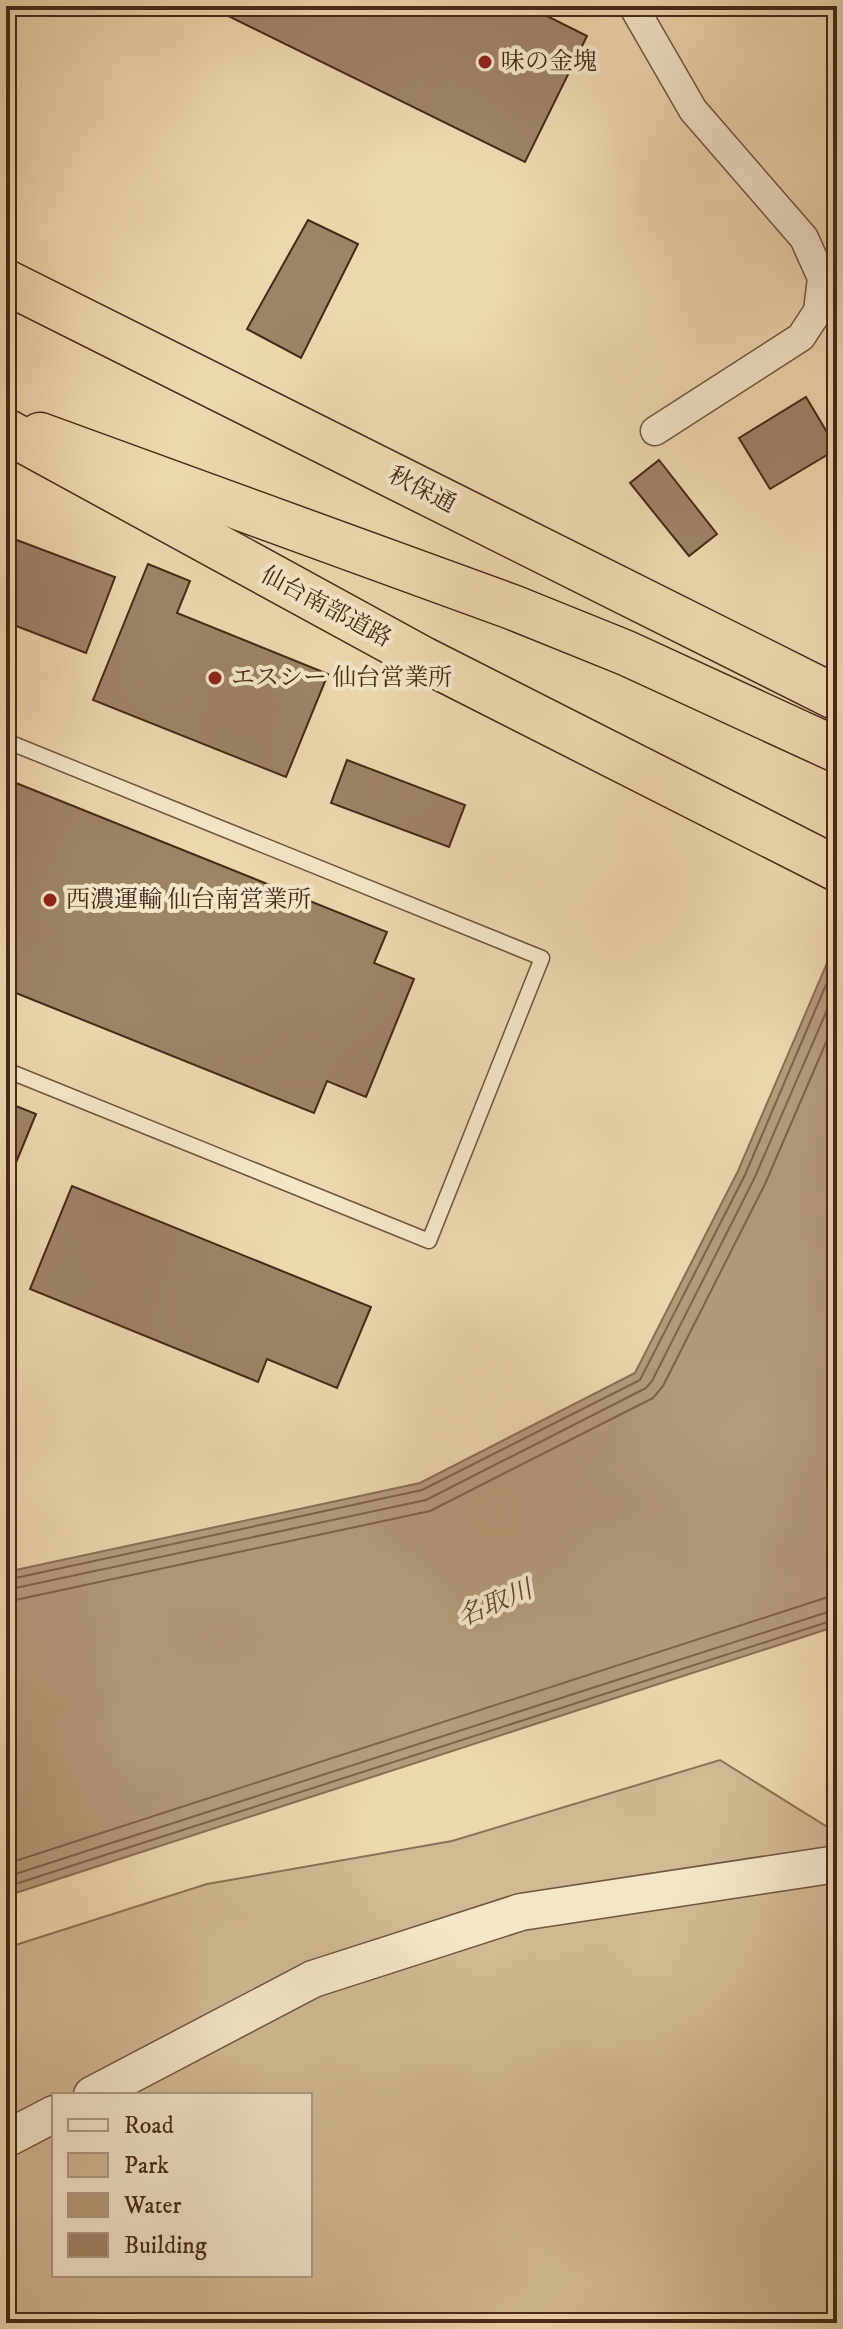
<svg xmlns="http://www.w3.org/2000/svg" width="843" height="2329" viewBox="0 0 843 2329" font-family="'IM FELL DW Pica','Noto Serif JP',serif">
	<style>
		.green { fill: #d0ba94; stroke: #8a7256; stroke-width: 2; fill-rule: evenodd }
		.water { fill: #b39c7b; stroke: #876e54; stroke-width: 2 }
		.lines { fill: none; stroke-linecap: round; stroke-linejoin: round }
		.shore { stroke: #7c624a; stroke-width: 2 }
		.building { fill: #9c8466; stroke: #452919; stroke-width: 2 }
		.service-casing { stroke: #6f553e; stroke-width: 17 }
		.minor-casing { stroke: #6f553e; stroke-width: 31 }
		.tertiary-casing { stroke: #6f553e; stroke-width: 39 }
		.trunk-casing { stroke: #452919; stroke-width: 47 }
		.motorway-casing { stroke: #452919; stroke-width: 47 }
		.service { stroke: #f3e6ca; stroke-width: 14 }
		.minor { stroke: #f3e6ca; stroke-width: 28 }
		.tertiary { stroke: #f3e6ca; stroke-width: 36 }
		.trunk { stroke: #ecd8ad; stroke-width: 44 }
		.motorway { stroke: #ecd8ad; stroke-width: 44 }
		.poi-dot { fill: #8f2418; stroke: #f3e6ca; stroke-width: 3 }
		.labels { text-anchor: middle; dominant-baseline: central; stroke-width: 8; stroke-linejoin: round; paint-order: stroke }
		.poi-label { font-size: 24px; fill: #452919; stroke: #f3e6ca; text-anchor: start }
		.street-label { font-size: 24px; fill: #452919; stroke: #f3e6ca }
		.water-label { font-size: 26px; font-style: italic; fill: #604632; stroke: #f3e6ca }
	</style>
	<rect width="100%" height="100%" fill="#ecd8ad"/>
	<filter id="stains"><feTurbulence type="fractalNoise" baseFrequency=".0025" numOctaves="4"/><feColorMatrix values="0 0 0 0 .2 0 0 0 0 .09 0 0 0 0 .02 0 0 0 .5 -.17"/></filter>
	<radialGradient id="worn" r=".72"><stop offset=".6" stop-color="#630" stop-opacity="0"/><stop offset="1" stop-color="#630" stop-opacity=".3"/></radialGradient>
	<!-- green -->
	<path class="green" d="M720,1760L837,1833V2323H6V1948L207,1884L452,1841ZM54,2095H310V2275H54Z"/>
	<!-- water -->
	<path class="water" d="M837,935V1626L6,1896V1572L420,1483L635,1373L738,1171L825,968Z"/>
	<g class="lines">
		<!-- shore -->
		<path class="shore" d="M6,1580L422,1490L640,1380L745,1175L837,959
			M6,1590L426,1500L646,1388L652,1381L754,1179L837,987
			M6,1602L430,1511L653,1398L663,1386L765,1184L837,1017
			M6,1864L825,1598L837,1597
			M6,1877L837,1609
			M6,1887L837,1619"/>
	</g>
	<!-- building -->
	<path class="building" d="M208,6H527L587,36L525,162Z
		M308,220L358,244L301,358L247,329Z
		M806,397L837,449L770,489L739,438Z
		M659,460L717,534L689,556L630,483Z
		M6,536L115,577L86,653L6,622Z
		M148,564L190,581L177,613L328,674L286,777L93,700Z
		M347,760L465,805L449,847L331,803Z
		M6,779L387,932L374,963L414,979L366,1097L327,1081L314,1113L6,989Z
		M6,1102L36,1114L6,1187Z
		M72,1186L371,1307L337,1388L267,1359L258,1382L30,1289Z"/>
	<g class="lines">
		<!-- service casing -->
		<g class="service-casing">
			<path id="service" d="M6,741L542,958L429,1241L6,1070"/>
		</g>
		<!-- minor casing -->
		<g class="minor-casing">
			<path id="minor" d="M633,6L693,110L804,238L822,278L818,311L801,337L655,431"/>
		</g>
		<!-- tertiary casing -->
		<g class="tertiary-casing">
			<path id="tertiary" d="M92,2095L313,1979L521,1912L837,1864
				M6,2139L54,2114"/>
		</g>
		<!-- trunk casing -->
		<g class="trunk-casing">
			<path id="trunk" d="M6,282L837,698
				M40,435L512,607L626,653L837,750"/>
		</g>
		<!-- motorway casing -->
		<g class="motorway-casing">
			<path id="motorway" d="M6,431L423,659L837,869"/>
		</g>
		<!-- service -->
		<use href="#service" class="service"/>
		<!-- minor -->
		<use href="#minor" class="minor"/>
		<!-- tertiary -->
		<use href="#tertiary" class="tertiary"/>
		<!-- trunk -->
		<use href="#trunk" class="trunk"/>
		<!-- motorway -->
		<use href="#motorway" class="motorway"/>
	</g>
	<!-- markers -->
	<g class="poi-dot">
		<circle cx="485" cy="62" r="8"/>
		<circle cx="215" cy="678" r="8"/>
		<circle cx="50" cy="900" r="8"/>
	</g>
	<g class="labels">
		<!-- poi labels -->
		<g class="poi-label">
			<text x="501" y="62">味の金塊</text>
			<text x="231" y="678">エスシー 仙台営業所</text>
			<text x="66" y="900">西濃運輸 仙台南営業所</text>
		</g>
		<!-- street labels -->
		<g class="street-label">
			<text transform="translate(422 490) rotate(27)">秋保通</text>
			<text transform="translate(326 607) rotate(28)">仙台南部道路</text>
		</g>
		<!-- water labels -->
		<g class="water-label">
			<text transform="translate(495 1604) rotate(-23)">名取川</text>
		</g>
	</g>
	<!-- margin -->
	<rect width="843" height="2329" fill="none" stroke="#ecd8ad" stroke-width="32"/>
	<rect x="8" y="8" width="827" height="2313" fill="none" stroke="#452919" stroke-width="4"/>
	<rect x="16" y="16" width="811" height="2297" fill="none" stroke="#452919" stroke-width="2"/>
	<!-- legend -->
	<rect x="52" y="2093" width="260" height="184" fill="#f3e6ca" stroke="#ad9a83" stroke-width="2"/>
	<rect x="68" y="2119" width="40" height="12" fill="#f3e6ca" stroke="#ad9a83" stroke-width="2"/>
	<text x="124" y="2133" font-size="24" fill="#452919">Road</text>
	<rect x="68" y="2153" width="40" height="24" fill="#d0ba94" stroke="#ad9a83" stroke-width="2"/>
	<text x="124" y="2173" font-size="24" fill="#452919">Park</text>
	<rect x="68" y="2193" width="40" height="24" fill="#b39c7b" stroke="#ad9a83" stroke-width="2"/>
	<text x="124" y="2213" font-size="24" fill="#452919">Water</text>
	<rect x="68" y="2233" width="40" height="24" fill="#9c8466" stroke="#ad9a83" stroke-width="2"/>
	<text x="124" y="2253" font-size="24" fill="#452919">Building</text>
	<rect width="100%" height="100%" filter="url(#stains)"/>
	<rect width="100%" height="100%" fill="url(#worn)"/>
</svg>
